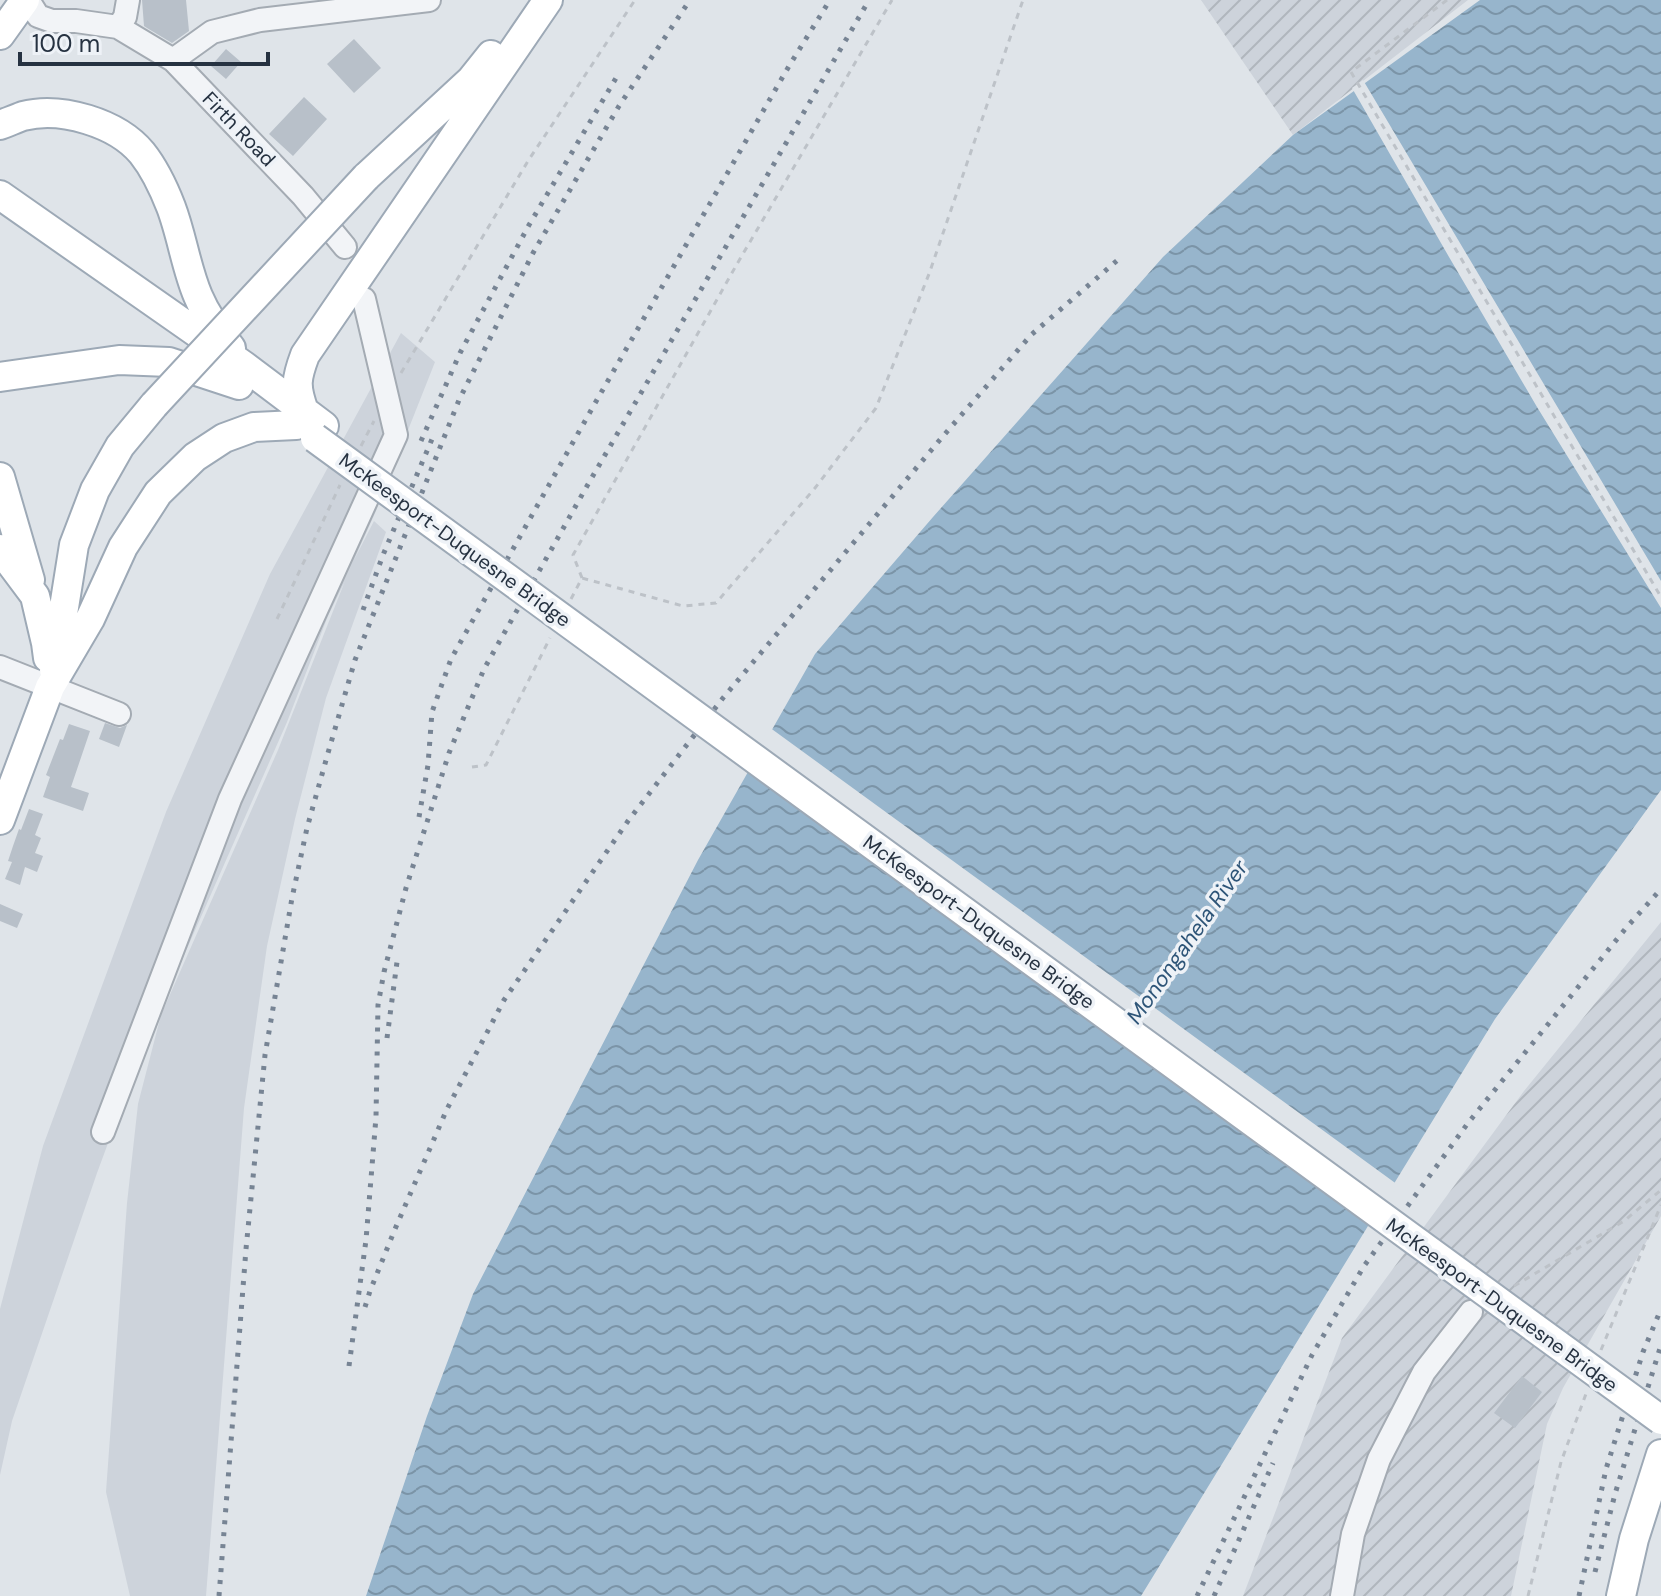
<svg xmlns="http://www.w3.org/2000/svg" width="1661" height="1596" viewBox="0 0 1661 1596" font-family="'DM Sans',sans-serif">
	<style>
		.built { fill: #cdd3db }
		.industrial { fill: url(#industrial-furrows) }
		.water { fill: url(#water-waves) }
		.pier { fill: #dfe4e9 }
		.building { fill: #b8c0c9 }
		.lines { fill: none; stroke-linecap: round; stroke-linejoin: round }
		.minor-casing { stroke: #a4abb3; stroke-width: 26 }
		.major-casing { stroke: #9da9b6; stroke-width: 32 }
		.path { stroke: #bdc2c8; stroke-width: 3; stroke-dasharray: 6 6; stroke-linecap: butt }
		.minor { stroke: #f2f4f7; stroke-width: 22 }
		.major { stroke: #fff; stroke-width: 28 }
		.rail { stroke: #778494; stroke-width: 5; stroke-dasharray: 4 8; stroke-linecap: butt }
		.major-bridge-casing { stroke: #9da9b6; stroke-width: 32; stroke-linecap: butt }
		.major-bridge { stroke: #fff; stroke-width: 28 }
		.labels { text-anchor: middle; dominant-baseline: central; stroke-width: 7; stroke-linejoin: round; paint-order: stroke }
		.street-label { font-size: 20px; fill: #263241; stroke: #eef2f7 }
		.water-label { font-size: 22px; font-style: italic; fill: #2e5578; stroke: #eef2f7 }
	</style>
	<defs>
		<pattern id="industrial-furrows" width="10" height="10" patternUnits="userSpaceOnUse" patternTransform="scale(2)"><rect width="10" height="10" fill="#cdd3db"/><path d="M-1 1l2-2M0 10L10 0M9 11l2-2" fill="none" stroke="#b0b6bd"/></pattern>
		<pattern id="water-waves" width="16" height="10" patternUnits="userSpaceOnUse" patternTransform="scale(2)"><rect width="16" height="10" fill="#97b5cc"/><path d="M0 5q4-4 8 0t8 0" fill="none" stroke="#7b94a7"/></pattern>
	</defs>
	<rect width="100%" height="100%" fill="#dfe4e9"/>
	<!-- built -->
	<path class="built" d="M401,333L435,362L376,511L354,560L374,521L386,532L326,698L295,819L267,946L244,1108L206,1596H130L106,1492L127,1203L138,1104L161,1015L278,750L345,581L328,616L287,722L144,1046L97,1173L12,1421L0,1475V1309L43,1146L166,812L270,574Z"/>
	<!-- industrial -->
	<path class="industrial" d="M1201,0H1468L1293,135Z
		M1661,922V1216L1563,1388L1547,1424L1511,1596H1243L1342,1338L1524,1091Z"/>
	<!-- water -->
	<path class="water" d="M1480,0H1661V790L1495,1019L1141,1596H366L427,1416L473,1294L698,860L815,654L933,517L1163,257L1293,135Z"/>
	<!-- pier -->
	<path class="pier" d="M1363,80L1661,581V608L1537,407L1449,257L1352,88Z
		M769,727L1398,1185L1374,1223L747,767Z"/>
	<!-- building -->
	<path class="building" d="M142,0H186L189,31L172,43L147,28L144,26Z
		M354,39L381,68L354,93L327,64Z
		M226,49L241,62L226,79L211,66Z
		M304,97L327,119L293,156L269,134Z
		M105,723L120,728L127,725L119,747L99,739Z
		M69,724L90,731L71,787L89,793L83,811L43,797L50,777L46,775L60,739L63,740Z
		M29,809L43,814L35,835L41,838L35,853L43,856L37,872L25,867L20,885L5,879L12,862L8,861L13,846L19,829L21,830Z
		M0,904L23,914L17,928L0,921Z
		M1522,1376L1542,1392L1515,1428L1494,1413Z"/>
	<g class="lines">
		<!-- minor casing -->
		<g class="minor-casing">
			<path id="minor" d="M28,0L38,16L52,21H76L118,27L173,60L303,196L345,247
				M118,27L125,17L128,0
				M173,60L212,32L260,20L429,0
				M0,667L119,714
				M103,1132L230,799L396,435L364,299
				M1342,1596L1353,1534L1379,1459L1424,1372L1471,1312"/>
		</g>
		<!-- major casing -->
		<g class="major-casing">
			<path id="major" d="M0,35L25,0
				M0,125C8,122 15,119 23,116C61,106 117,123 142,153C154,168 164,189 171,207C182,236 186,268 198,296C206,315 218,332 231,348
				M366,177L471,80L491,55
				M0,195L243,365L324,426
				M0,377L119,360L169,362L239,385
				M304,411C295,386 296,379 305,355L548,0
				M0,477L30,580
				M0,549L35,596L46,643L48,658
				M54,670L74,545L95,490L120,446L154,405
				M0,820L50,687L90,619L123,547L158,493L195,457L224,438L254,427L296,425
				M1621,1596L1634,1539L1661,1454"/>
		</g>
		<!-- path -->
		<path class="path" d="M1447,0L1351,72L1661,597
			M401,373L528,161L635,0
			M361,446L374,421
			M582,578L573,555L737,264L892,0
			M571,599L582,578L683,606L716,603L815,488L876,408L929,274L1023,0
			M277,619L340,485
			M472,767L486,765L550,638
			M1514,1286L1624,1221L1661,1190
			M1601,1350L1661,1205
			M1528,1596L1561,1462L1587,1391"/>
		<!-- minor -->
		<use href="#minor" class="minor"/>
		<!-- major -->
		<use href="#major" class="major"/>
		<!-- rail -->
		<path class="rail" d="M421,441L460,353L529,225L616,78
			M363,610L383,555L435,432
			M419,817L428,765L432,712L451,659L594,405L789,66L830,0
			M387,1038L397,962
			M365,1307L370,1291L395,1229L447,1109L504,1000L628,821L723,698L944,435L1031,335L1120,258
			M349,1366L366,1240L376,1117L378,1005L384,972L406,888L449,753L484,669L587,486L869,0
			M1595,1572L1615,1494L1661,1345
			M219,1596L246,1249L265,1055L292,898L307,828L328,753L355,660L459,400L533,253L619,106L690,0
			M1197,1596L1312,1355L1364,1266L1468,1123L1626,928L1661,889
			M1214,1596L1273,1463
			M1579,1596L1606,1469L1643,1352L1661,1309"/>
		<!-- major-bridge casing -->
		<g class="major-bridge-casing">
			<path id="major-bridge" d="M154,405L366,177
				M315,438L1661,1420"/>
		</g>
		<!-- major-bridge -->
		<use href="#major-bridge" class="major-bridge"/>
	</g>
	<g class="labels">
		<!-- street labels -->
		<g class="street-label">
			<text transform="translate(239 129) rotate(46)">Firth Road</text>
			<text transform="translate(455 540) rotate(36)">McKeesport-Duquesne Bridge</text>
			<text transform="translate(979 922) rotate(36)">McKeesport-Duquesne Bridge</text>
			<text transform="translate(1502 1305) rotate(36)">McKeesport-Duquesne Bridge</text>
		</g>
		<!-- water labels -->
		<g class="water-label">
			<text transform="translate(1187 942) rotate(-55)">Monongahela River</text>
		</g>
	</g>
	<!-- scale -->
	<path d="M20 52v12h248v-12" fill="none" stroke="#263241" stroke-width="4"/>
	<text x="32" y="52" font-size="24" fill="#263241" stroke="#eef2f7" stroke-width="6" paint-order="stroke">100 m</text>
</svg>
